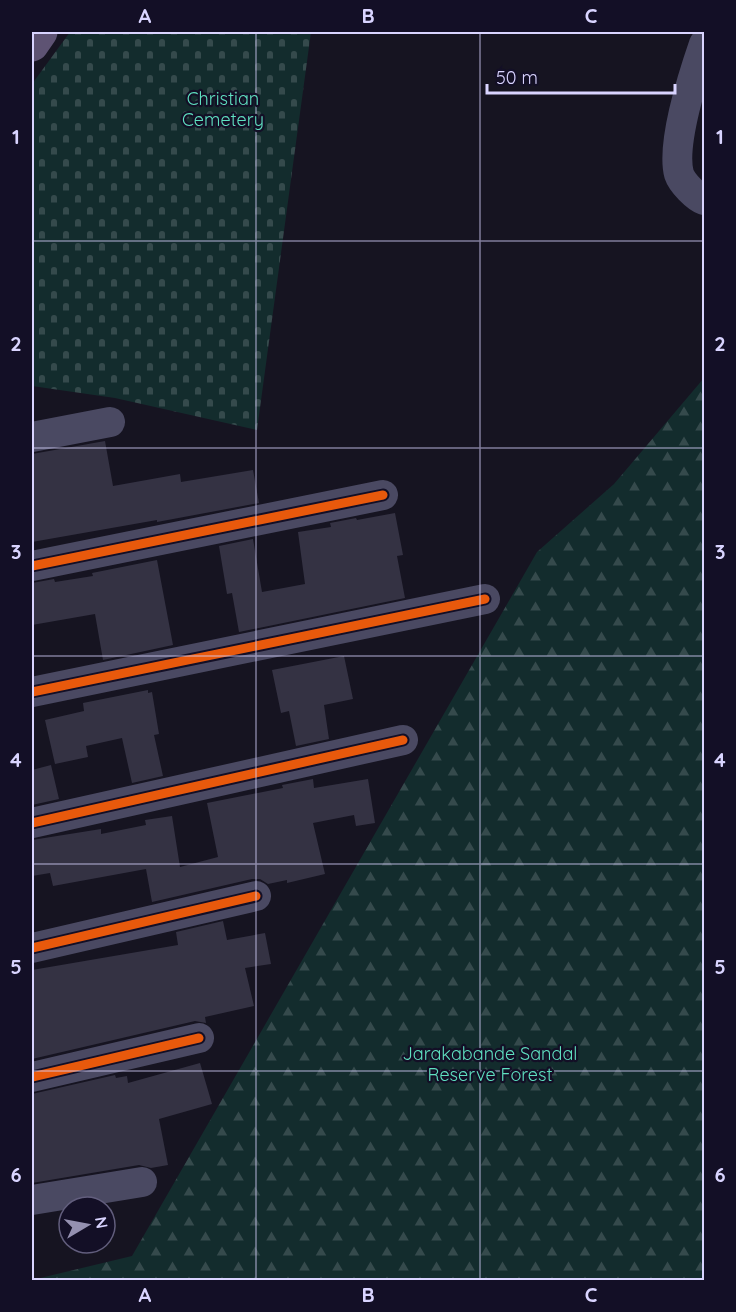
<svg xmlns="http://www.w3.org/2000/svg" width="736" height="1312" viewBox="0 0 736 1312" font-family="Quicksand,sans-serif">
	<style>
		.forest { fill: url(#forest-firs) }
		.cemetery { fill: url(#cemetery-stones) }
		.building { fill: #343243 }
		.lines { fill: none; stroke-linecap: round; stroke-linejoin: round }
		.minor { stroke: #4a4962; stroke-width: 30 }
		.major { stroke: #5e5373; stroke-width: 33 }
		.cycleway-casing { stroke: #130f26; stroke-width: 13 }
		.cycleway { stroke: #e8590c; stroke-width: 9 }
		.grid { fill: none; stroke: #d9d4ff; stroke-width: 1.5; stroke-opacity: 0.55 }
		.labels { text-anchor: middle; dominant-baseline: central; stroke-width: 4.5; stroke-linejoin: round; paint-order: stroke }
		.park-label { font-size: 18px; fill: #5fe0c0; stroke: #130f26 }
		.neatline { fill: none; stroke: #d9d4ff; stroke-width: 2 }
		.grid-label { font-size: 20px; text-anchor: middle; font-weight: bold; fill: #d9d4ff }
	</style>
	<defs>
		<pattern id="forest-firs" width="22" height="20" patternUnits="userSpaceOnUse" patternTransform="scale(1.5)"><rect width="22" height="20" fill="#132c2d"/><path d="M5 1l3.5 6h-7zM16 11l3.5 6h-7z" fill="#354a4c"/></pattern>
		<pattern id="cemetery-stones" width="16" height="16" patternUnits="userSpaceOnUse" patternTransform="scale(1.5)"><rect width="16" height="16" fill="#132c2d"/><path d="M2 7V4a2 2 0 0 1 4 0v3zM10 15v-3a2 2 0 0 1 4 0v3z" fill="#354a4c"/></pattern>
	</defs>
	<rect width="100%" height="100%" fill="#161421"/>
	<!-- forest -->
	<path class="forest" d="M704,378V1280H32L132,1256L537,552L614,484Z"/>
	<!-- cemetery -->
	<path class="cemetery" d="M70,32H311L257,430L115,398L32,386V84Z"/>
	<!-- building -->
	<path class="building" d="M105,441L113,486L180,474L181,482L253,470L259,503L157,522V520L32,542V454Z
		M395,513L403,555L397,556L405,598L239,632L232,593L227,594L219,546L253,539L262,592L305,584L298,532L331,527L330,523L356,518L357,520Z
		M157,560L173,645L103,660L95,614L32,625V583L54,579L55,582L93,576L92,573Z
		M344,656L353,699L324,705L329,739L296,746L289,711L281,713L272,670Z
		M148,690V693L152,692L159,734L154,735L163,776L132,783L122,738L86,746L88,757L55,764L45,720L84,711L83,703Z
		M51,765L59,799L32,805V770Z
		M313,779L314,788L368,779L375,823L356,826L354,815L313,823L325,874L287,883V880L268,884L260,879H252L152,902L146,869L53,886L50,873L32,876V840L101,829V834L146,825L145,820L172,816L180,867L218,857L207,803L283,788L282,785Z
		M223,921L227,940L265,933L271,964L245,968L254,1006L205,1017L206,1023L195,1021L32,1059V970L178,945L176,932Z
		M200,1063L212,1104L159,1119L168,1165L151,1168L139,1165L32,1183V1094L115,1075L116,1078L127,1076L128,1083Z"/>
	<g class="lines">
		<!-- minor -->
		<path class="minor" d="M704,44C694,73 671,144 679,174C682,183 696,197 704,200
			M32,437L110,422
			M32,566L383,495
			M32,692L485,599
			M32,823L403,740
			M32,948L256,896
			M32,1077L199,1038
			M32,1200L142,1182"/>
		<!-- major -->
		<path class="major" d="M32,45L41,32"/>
		<!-- cycleway casing -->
		<g class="cycleway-casing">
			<path id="cycleway" d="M32,566L383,495
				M32,692L485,599
				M32,823L403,740
				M32,948L256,896
				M32,1077L199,1038"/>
		</g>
		<!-- cycleway -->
		<use href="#cycleway" class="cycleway"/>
	</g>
	<!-- grid -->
	<path class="grid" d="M256,32V1280M480,32V1280M32,241H704M32,448H704M32,656H704M32,864H704M32,1071H704"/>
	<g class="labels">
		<!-- park labels -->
		<g class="park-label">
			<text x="223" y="98">Christian<tspan x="223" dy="21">Cemetery</tspan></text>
			<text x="490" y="1053">Jarakabande Sandal<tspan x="490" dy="21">Reserve Forest</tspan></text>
		</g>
	</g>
	<!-- border -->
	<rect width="736" height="1312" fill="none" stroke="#130f26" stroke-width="66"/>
	<!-- north arrow -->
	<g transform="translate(87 1225) rotate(80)"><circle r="28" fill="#130f26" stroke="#625e7d" stroke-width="1.5"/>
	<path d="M0-4.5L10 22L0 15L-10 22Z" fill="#9591b1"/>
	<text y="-9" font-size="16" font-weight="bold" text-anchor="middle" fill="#d9d4ff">N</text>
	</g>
	<!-- scale -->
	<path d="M487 84v9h188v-9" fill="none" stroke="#d9d4ff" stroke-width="3"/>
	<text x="496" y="84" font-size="18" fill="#d9d4ff" stroke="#130f26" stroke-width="4.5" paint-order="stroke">50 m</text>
	<rect x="33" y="33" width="670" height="1246" class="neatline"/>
	<g class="grid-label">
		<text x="145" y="23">A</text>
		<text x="368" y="23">B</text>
		<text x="591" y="23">C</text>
		<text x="16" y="144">1</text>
		<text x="720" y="144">1</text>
		<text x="16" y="351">2</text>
		<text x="720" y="351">2</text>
		<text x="16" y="559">3</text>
		<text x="720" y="559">3</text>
		<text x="16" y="767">4</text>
		<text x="720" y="767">4</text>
		<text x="16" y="974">5</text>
		<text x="720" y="974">5</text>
		<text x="16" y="1182">6</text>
		<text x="720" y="1182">6</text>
		<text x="145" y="1302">A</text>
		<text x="368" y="1302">B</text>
		<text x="591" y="1302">C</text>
	</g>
</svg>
